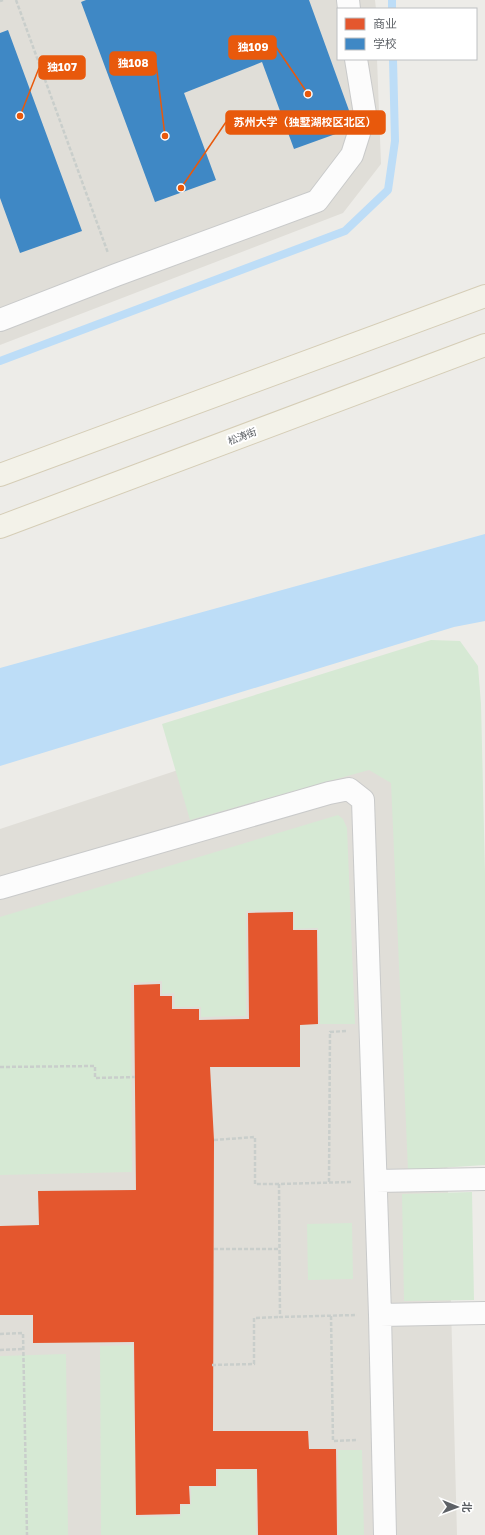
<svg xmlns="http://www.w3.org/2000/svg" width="485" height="1535" viewBox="0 0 485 1535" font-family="'Golos Text','Noto Sans SC',sans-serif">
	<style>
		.education { fill: #e0ded8 }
		.green { fill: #d6e9d4 }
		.water { fill: #bdddf7 }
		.shops { fill: #e4572e }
		.schools { fill: #3f88c5 }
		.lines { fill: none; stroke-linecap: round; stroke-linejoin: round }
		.stream { stroke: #bdddf7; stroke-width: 8 }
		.minor-casing { stroke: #c9caca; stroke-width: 24 }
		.major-casing { stroke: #d5cdb6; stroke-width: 24 }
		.path { stroke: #c9cecb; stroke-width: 2.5; stroke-dasharray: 4 2; stroke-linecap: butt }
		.minor { stroke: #fcfcfc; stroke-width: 22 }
		.major { stroke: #f3f2e9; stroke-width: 22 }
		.labels { text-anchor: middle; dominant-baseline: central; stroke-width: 4; stroke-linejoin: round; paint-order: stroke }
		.street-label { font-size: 10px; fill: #5d6166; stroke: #fff }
		.leader { fill: none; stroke: #e8590c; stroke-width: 1.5 }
		.callout-dot { fill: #e8590c; stroke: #fff; stroke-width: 1.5 }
		.callout { fill: #e8590c; stroke: #e8590c; stroke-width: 1.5 }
		.callout-label { font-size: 11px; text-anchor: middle; font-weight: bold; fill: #fff }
	</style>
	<rect width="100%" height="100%" fill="#edece8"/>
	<!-- education -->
	<path class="education" d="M0,0H375L376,9H338V59H377L381,164L343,213L0,345Z
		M347,714L437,770L457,1535H0V829Z"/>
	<!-- green -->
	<path class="green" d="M431,640L460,641L478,666L481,704L485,873V1165L408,1170L391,783L369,770L190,820L162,724Z
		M338,815L343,819L347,828L355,1024H320L318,928L294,929V910L246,911V1016L201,1017V1007H175L174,993L162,994V981L131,983L132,1172L0,1175V917Z
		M472,1192L474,1300L404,1301L402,1194Z
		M352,1223L353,1279L308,1280L307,1224Z
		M133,1345L136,1517L181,1516V1506L191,1505V1487H218V1470H256V1535H101L100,1346Z
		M66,1354L68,1535H0V1356Z
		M338,1450H362L364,1535H338Z"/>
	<!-- water -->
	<path class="water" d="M485,534V621L454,627L0,766V668Z"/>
	<!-- shops -->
	<path class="shops" d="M293,912V930H317L318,1024L300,1025V1067H210L214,1140L213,1431H308L309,1449H336L337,1535H258L257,1469H216V1486H189L190,1504H180V1514L136,1515L134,1342L33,1343V1315H0V1226L39,1225L38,1191L136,1190L134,985L160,984V996H172V1009H199V1020L249,1019L248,913Z"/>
	<!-- schools -->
	<path class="schools" d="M86,0H309L355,127L294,149L262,62L184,93L216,180L155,202L81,2Z
		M8,30L82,231L20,253L0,198V33Z"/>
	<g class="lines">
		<!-- stream -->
		<path class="stream" d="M392,0V9
			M0,361L345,231L388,190L395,141L393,59"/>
		<!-- minor casing -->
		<g class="minor-casing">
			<path id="minor" d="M348,0L349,9
				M0,320L116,275L317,201L352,155L365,114L356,59
				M0,888L329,793L349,789L363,800L380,1315L385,1535
				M376,1181L485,1179
				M380,1315L485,1313"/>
		</g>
		<!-- major casing -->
		<g class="major-casing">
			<path id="major" d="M0,475L485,296
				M0,527L485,345"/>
		</g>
		<!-- path -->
		<path class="path" d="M16,0L108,253
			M0,1L3,0
			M0,1067L95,1066V1078L135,1077
			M214,1140L255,1137V1184H279
			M329,1182L330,1032L346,1031
			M351,1182L279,1184L280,1317L357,1315
			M214,1249H280
			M331,1316L333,1441L358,1440
			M0,1334L23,1333L27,1535
			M0,1350L24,1349
			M212,1365L254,1364V1318L280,1317"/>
		<!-- minor -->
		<use href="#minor" class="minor"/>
		<!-- major -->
		<use href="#major" class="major"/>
	</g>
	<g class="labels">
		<!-- street labels -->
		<g class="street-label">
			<text transform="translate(242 436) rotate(-21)">松涛街</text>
		</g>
	</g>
	<!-- callouts -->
	<path class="leader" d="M308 94L276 47M165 136L156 63M20 116L39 68M181 188L226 122"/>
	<g class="callout-dot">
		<circle cx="308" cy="94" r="4"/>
		<circle cx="165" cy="136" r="4"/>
		<circle cx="20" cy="116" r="4"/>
		<circle cx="181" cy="188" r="4"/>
	</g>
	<g class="callout">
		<rect x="229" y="36" width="47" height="23" rx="4"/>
		<rect x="110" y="52" width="46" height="23" rx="4"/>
		<rect x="39" y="56" width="46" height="23" rx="4"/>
		<rect x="226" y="111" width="159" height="23" rx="4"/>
	</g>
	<g class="callout-label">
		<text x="253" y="51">独109</text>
		<text x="133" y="67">独108</text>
		<text x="62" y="71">独107</text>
		<text x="305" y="126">苏州大学（独墅湖校区北区）</text>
	</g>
	<!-- legend -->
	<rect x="337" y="8" width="140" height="52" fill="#ffffff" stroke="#bec0c2"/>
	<rect x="345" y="18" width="20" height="12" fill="#e4572e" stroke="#bec0c2"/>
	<text x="373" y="28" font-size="12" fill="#5d6166">商业</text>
	<rect x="345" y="38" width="20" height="12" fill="#3f88c5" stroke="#bec0c2"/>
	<text x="373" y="48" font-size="12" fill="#5d6166">学校</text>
	<!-- north arrow -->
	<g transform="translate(457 1507) rotate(91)" stroke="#ffffff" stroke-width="3" paint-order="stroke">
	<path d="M0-3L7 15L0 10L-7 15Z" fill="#5d6166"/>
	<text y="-6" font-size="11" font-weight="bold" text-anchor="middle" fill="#5d6166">北</text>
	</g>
</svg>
